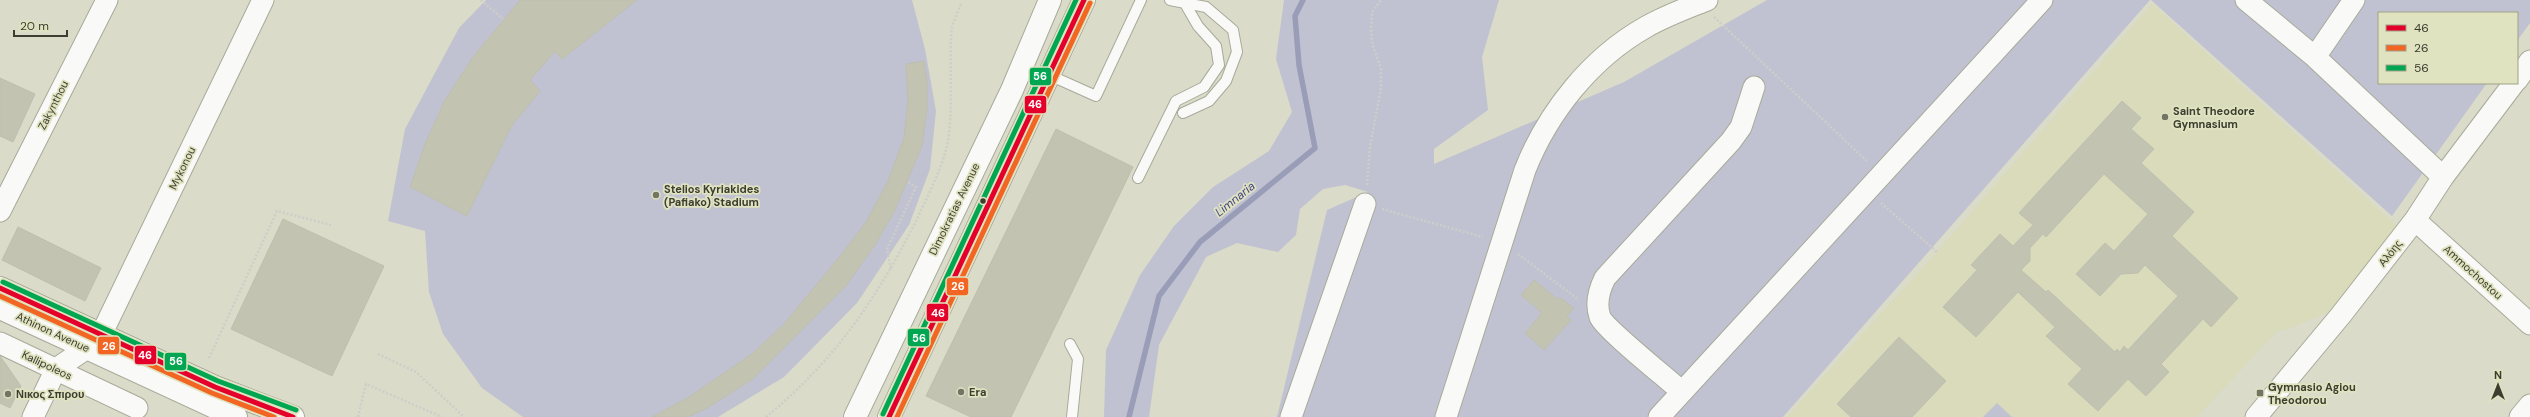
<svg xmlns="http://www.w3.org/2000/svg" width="2530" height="417" viewBox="0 0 2530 417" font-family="'DM Sans',sans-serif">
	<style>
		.built { fill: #d9dbbb }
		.green { fill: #c0c2d1 }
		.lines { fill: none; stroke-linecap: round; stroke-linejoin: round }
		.stream { stroke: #9a9db7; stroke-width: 5.5 }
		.building { fill: #c2c3b1; stroke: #bebfb0; fill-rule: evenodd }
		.lane-casing { stroke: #a8aa9a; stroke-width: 12 }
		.street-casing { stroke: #a8aa9a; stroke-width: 23 }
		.primary-casing { stroke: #a8aa9a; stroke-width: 24 }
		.highway-casing { stroke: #a8aa9a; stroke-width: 24 }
		.path { stroke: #cecec9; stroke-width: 2.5; stroke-dasharray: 2 2; stroke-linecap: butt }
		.lane { stroke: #f9faf7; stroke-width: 10 }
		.street { stroke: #f9faf7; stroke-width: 21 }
		.primary { stroke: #f9faf7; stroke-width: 22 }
		.highway { stroke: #f9faf7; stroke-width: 22 }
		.bus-1-casing { stroke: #e0e3c0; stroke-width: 8 }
		.bus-2-casing { stroke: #e0e3c0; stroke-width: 8 }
		.bus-3-casing { stroke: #e0e3c0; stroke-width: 8 }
		.bus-1 { stroke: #e4002b; stroke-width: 5 }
		.bus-2 { stroke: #f26522; stroke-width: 5 }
		.bus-3 { stroke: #00a651; stroke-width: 5 }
		.poi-dot { fill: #747465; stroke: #e0e3c0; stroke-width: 1.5 }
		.bus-dot { fill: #3d3d30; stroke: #e0e3c0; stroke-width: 1.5 }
		.labels { text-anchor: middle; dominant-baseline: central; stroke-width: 3.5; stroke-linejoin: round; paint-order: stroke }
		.street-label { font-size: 11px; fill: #3d3d30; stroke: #e0e3c0 }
		.poi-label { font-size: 11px; font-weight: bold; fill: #3d3d30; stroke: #e0e3c0; text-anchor: start }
		.water-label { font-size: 12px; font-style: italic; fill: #464885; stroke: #e0e3c0 }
		.line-badge { stroke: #e0e3c0; stroke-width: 1.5 }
		.badge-label { font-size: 11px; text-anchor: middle; font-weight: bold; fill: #fff }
	</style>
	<rect width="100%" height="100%" fill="#dadbc8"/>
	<!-- built -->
	<path class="built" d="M2152,4L2400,229L2331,311L2283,331L2278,330L2197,417H1787L1937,252Z"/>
	<!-- green -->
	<path class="green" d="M486,0H912L925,49L936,111L930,169L909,225L857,303L784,377L718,417H523L482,388L443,334L429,292L425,231L388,221L405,129L459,28Z
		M1284,0H1499L1482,57L1488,110L1434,149V164L1624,82L1767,0H2150L1783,417H1277L1327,210L1368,192L1345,185L1323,189L1300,209L1296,235L1278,252L1237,243L1206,257L1159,345L1149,417H1104L1106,350L1140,275L1174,226L1213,187L1269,151L1292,112L1276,59Z
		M2151,0H2530V23L2517,41V13H2379V83H2487L2392,216Z
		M1997,403L2012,417H1983Z"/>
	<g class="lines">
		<!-- stream -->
		<path class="stream" d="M1129,417L1159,296L1200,242L1315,148L1299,65L1295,16L1303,0"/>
	</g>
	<!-- building -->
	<path class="building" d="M520,0H637L562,59L555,51L530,80L540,91L512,125L467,216L410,187L425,144L445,100L473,57Z
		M924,61L927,81V108L922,146L894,212L875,245L846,286L753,379L707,408L688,417H652L689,397L753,353L784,324L841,255L866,222L888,181L904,138L908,101L906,64Z
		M0,78L35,94L13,142L0,136Z
		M2122,101L2141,118L2131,129L2154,149L2141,163L2194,212L2172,236L2238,298L2211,327L2203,319L2161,364L2169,372L2146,396L2128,379L2098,411L2068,384L2082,369L2046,336L2055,327L2018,292L1976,337L1943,307L1977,270L1971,265L2000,234L2013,246L2033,225L2019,213ZM2104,174L2148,214L2114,251L2105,243L2076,274L2100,296L2121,274L2138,273L2145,265L2178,296L2128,350L2124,346L2120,352L2117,349L2115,352L2048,290L2046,292L2021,270L2030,261V248L2043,234L2046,237Z
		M1056,129L1133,167L1011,417H971L926,396Z
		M283,219L384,266L332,376L231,329Z
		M18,227L101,268L85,301L2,260Z
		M1534,280L1557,299L1559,297L1574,308L1567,316L1571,320L1544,350L1525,333L1542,313L1521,295Z
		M1899,337L1946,381L1912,417H1851L1837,404Z
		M0,356L21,386L10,408L0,403Z"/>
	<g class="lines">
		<!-- lane casing -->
		<g class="lane-casing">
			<path id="lane" d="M1170,0L1206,7L1233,30L1237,52L1226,81L1209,101L1183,113
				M1049,75L1096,96L1141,0
				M1138,178L1176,101L1204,87L1219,65L1216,46L1198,26L1183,0
				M1070,344L1078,359L1072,417"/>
		</g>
		<!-- street casing -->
		<g class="street-casing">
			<path id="street" d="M2246,0L2315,57L2443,177
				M2315,57L2354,0
				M2517,80L2530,61
				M0,211L107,0
				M2415,220L2530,324
				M101,335L263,0
				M0,343L137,408
				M56,369L87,348
				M1682,392C1668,379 1605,329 1600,317C1595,303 1599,290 1605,278L1731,141L1741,127L1754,87
				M33,417L56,369
				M1291,417L1365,204
				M1446,417L1525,170C1548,112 1591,58 1646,27C1665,16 1687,8 1707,0
				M1659,417L2042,0
				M2256,417L2341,315L2415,220L2443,177L2514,83
				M2520,417L2530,405"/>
		</g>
		<!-- primary casing -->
		<g class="primary-casing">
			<path id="primary" d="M0,288L215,387L293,417
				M0,308L236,417"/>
		</g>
		<!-- highway casing -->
		<g class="highway-casing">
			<path id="highway" d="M855,417L1012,90L1050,0
				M889,417L1084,0"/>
		</g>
		<!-- path -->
		<path class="path" d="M481,0L503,19
			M1714,17L1868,162
			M1367,185L1370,147L1381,88V68L1373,46L1371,32L1372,12L1381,0
			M1881,203L1937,252
			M1382,209L1483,237
			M1518,254L1579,300
			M891,269L887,249L916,187L908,182
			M378,354L416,372L464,417
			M209,358L277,211L331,225
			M358,417L366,384L442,417
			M766,417C835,360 876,300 916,221C927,197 941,171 947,146C953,117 950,70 951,39L952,26L961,4"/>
		<!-- lane -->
		<use href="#lane" class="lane"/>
		<!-- street -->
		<use href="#street" class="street"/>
		<!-- primary -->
		<use href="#primary" class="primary"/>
		<!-- highway -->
		<use href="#highway" class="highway"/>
		<!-- bus-1 casing -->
		<g class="bus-1-casing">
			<path id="bus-1" d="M0,288L215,387L293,417
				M889,417L1084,0"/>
		</g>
		<!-- bus-2 casing -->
		<g class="bus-2-casing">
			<path id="bus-2" d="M0,296L212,393L274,417
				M897,417L1090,3"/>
		</g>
		<!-- bus-3 casing -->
		<g class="bus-3-casing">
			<path id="bus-3" d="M3,282L218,381L296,410
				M883,414L1076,0"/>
		</g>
		<!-- bus-1 -->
		<use href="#bus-1" class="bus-1"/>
		<!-- bus-2 -->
		<use href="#bus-2" class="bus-2"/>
		<!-- bus-3 -->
		<use href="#bus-3" class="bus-3"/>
	</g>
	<!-- markers -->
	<g class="poi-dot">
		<circle cx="2165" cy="117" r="4"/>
		<circle cx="656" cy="195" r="4"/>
		<circle cx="961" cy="392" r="4"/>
		<rect x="2256" y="389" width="8" height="8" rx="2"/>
		<circle cx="8" cy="394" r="4"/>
	</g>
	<circle class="bus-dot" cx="983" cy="201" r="3.5"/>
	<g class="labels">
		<!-- street labels -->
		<g class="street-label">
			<text transform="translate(53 105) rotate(-63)">Zakynthou</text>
			<text transform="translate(182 168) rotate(-64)">Mykonou</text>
			<text transform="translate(954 209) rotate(-64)">Dimokratias Avenue</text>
			<text transform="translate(2390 253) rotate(-52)">Αλόης</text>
			<text transform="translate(2473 272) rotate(42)">Ammochostou</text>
			<text transform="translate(53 332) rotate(25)">Athinon Avenue</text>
			<text transform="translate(47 365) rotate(25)">Kallipoleos</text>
		</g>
		<!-- poi labels -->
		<g class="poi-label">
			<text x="2173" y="111">Saint Theodore<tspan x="2173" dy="13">Gymnasium</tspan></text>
			<text x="664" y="189">Stelios Kyriakides<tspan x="664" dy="13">(Pafiako) Stadium</tspan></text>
			<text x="2268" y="387">Gymnasio Agiou<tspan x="2268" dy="13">Theodorou</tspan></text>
			<text x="969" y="392">Era</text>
			<text x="16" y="394">Νικος Σπιρου</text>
		</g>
		<!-- water labels -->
		<g class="water-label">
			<text transform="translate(1235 199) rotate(-39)">Limnaria</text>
		</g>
	</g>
	<g class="line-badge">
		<rect x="1029" y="67" width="23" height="19" rx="4" fill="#00a651"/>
		<rect x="1024" y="95" width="23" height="19" rx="4" fill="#e4002b"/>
		<rect x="946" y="277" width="23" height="19" rx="4" fill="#f26522"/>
		<rect x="926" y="303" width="23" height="19" rx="4" fill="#e4002b"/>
		<rect x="907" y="328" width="23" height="19" rx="4" fill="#00a651"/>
		<rect x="97" y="336" width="23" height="19" rx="4" fill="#f26522"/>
		<rect x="134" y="345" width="23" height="20" rx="4" fill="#e4002b"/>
		<rect x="164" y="352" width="23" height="19" rx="4" fill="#00a651"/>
	</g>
	<g class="badge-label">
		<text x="1040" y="80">56</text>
		<text x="1035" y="108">46</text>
		<text x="958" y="290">26</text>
		<text x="938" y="317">46</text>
		<text x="919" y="342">56</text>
		<text x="109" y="350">26</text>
		<text x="145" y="359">46</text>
		<text x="176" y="365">56</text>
	</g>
	<!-- legend -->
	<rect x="2378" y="12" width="140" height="72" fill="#e0e3c0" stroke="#9fa186"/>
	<rect x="2386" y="25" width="20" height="6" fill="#e4002b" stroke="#9fa186"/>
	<text x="2414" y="32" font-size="12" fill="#3d3d30">46</text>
	<rect x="2386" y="45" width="20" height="6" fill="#f26522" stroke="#9fa186"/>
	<text x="2414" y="52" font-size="12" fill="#3d3d30">26</text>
	<rect x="2386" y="65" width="20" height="6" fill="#00a651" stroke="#9fa186"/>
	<text x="2414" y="72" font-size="12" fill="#3d3d30">56</text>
	<!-- north arrow -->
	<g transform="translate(2498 385)" stroke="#e0e3c0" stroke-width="3" paint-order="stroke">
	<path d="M0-3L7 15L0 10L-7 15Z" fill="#3d3d30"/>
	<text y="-6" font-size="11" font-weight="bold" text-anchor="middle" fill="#3d3d30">N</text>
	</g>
	<!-- scale -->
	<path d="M14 30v6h53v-6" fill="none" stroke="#3d3d30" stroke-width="2"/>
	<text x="20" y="30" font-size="12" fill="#3d3d30" stroke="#e0e3c0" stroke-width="3" paint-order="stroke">20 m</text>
</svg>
